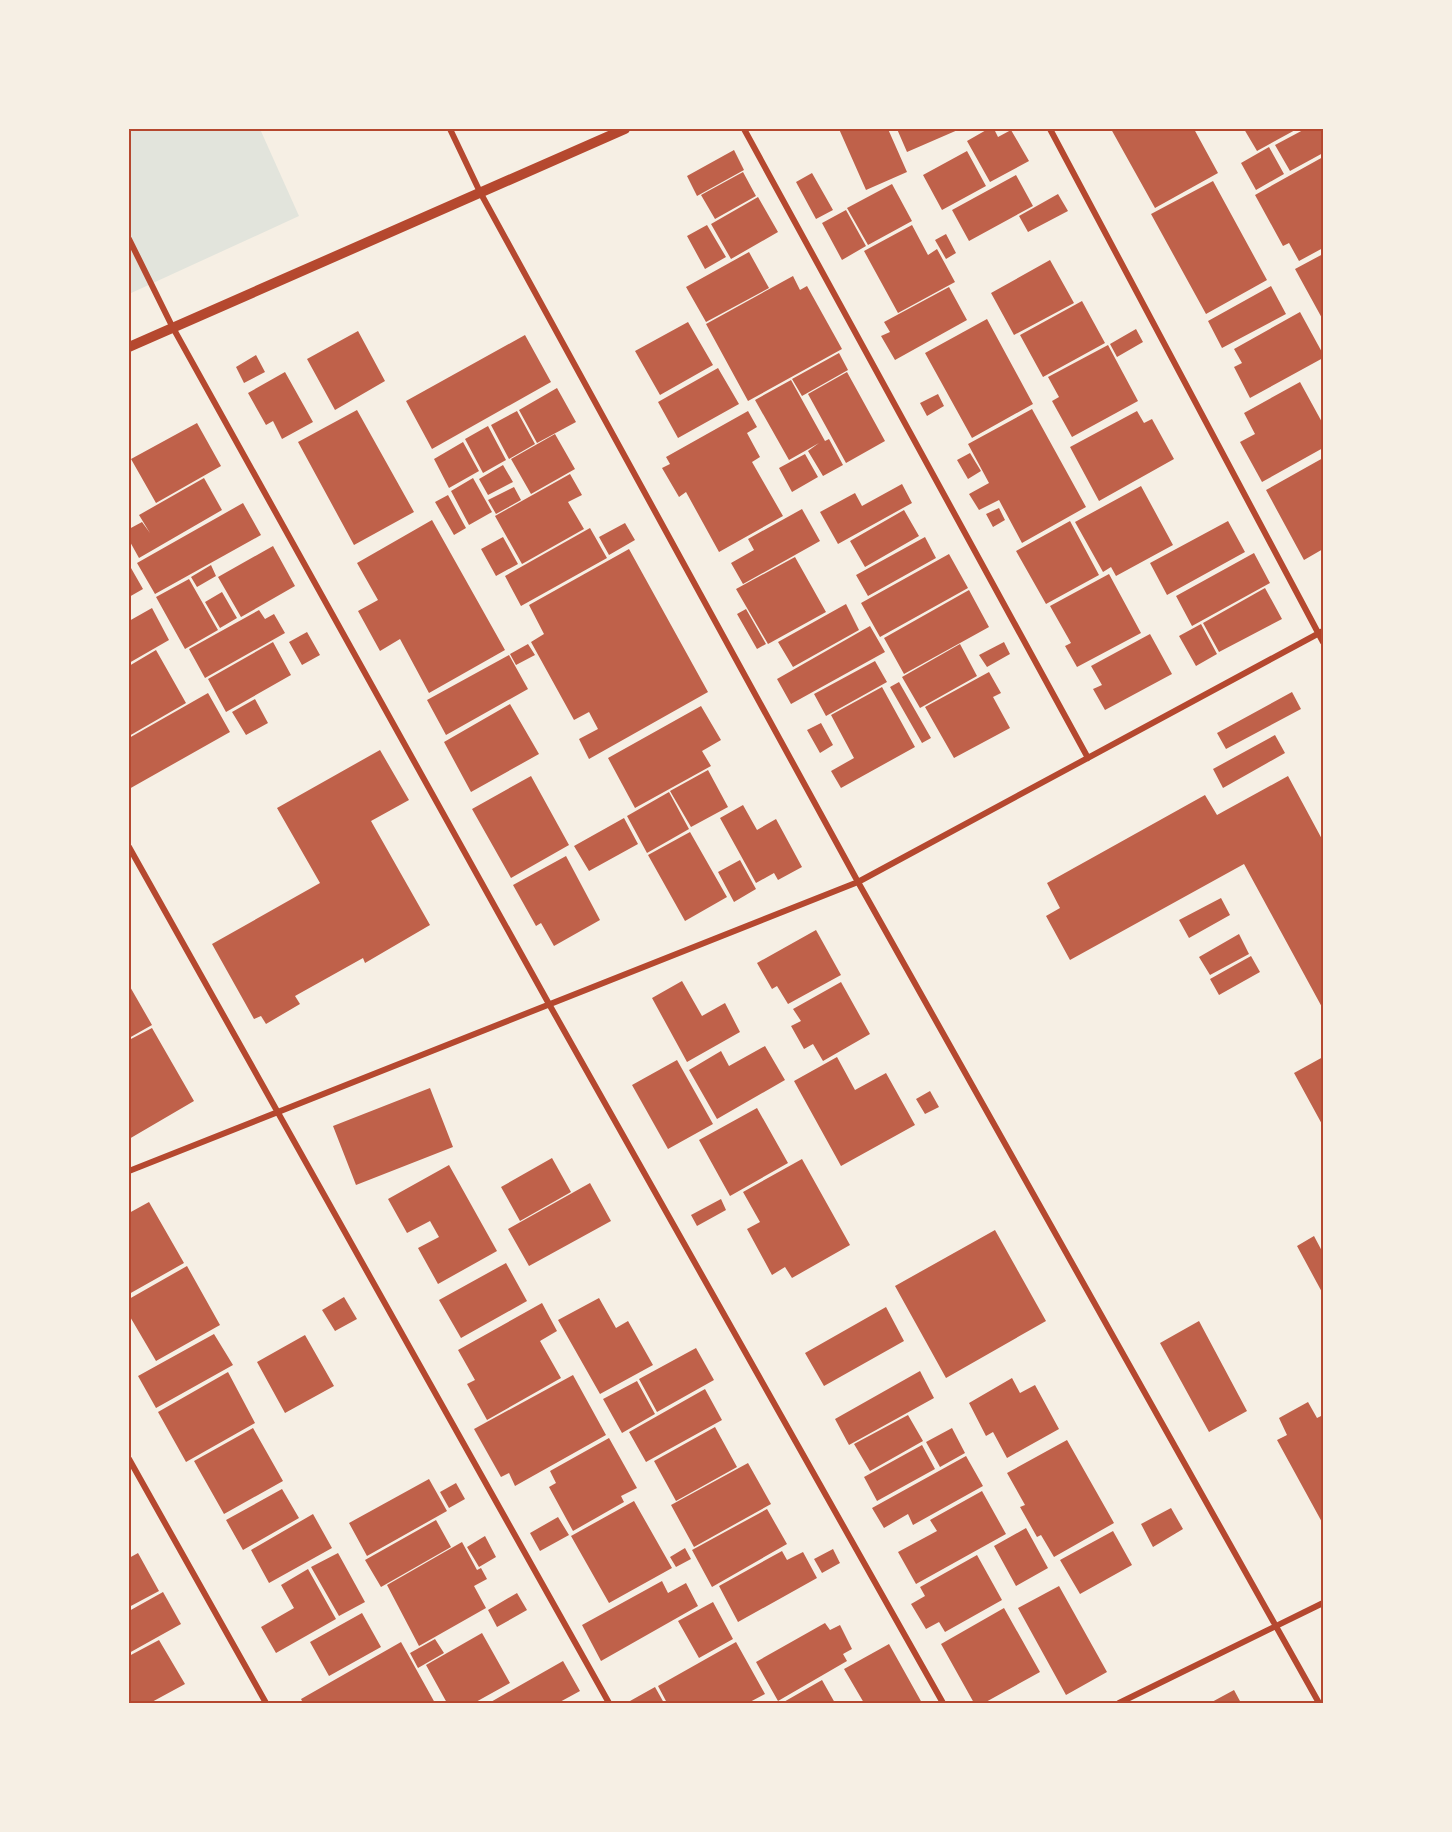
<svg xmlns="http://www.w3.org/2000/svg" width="1452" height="1832" viewBox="0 0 1452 1832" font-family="'DM Sans',sans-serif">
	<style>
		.green { fill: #e2e4dc }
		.building { fill: #bf614a }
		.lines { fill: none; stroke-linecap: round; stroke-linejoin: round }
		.minor { stroke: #b5482f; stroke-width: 6 }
		.tertiary { stroke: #b5482f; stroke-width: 10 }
		.neatline { fill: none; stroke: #b5482f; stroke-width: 2 }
	</style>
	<rect width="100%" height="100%" fill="#f6efe4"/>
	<!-- green -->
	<path class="green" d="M129,129H260L299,216L129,294Z"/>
	<!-- building -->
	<path class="building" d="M839,129H888L907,172L866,190Z
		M897,129H960L907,152Z
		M988,129H994L998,137L1011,130L1029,161L990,182L967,141Z
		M1111,129H1194L1218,173L1155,208Z
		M1244,129H1297L1257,151Z
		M1305,129H1323V153L1290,171L1275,145Z
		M1269,147L1284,174L1256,190L1241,163Z
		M734,150L744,170L697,196L687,176Z
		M967,151L986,186L942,210L923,175Z
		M1323,157V248L1299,261L1289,243L1283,246L1255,195Z
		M743,172L756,196L715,219L701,195Z
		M812,173L833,210L816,219L796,182Z
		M1016,175L1033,206L969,241L952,210Z
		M1213,181L1267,280L1206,314L1151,214Z
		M892,184L912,221L868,245L847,208Z
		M1058,194L1068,211L1028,232L1019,216Z
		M758,197L778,232L731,259L711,224Z
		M846,210L866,246L842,260L822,223Z
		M707,225L726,257L705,269L687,236Z
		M912,225L928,255L937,249L955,282L898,313L864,251Z
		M946,234L956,253L946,259L935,240Z
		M749,252L769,288L706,322L686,287Z
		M1323,254V320L1295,269Z
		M1050,260L1074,303L1014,335L991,293Z
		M793,276L800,290L807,286L842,349L748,401L706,324Z
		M1271,286L1286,314L1222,348L1208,321Z
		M949,287L967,320L895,360L881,336L890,332L884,322Z
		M1082,301L1105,343L1043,377L1020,335Z
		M1300,312L1323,354V358L1250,398L1234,367L1242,363L1234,349Z
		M987,319L1033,404L972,438L925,353Z
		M688,322L713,365L660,395L635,351Z
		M1136,329L1143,342L1117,357L1110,344Z
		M358,331L385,381L335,410L307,359Z
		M525,335L551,382L432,449L406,401Z
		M1108,345L1138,401L1072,437L1052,401L1059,397L1048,377Z
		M839,353L848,370L802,396L792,379Z
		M256,355L265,372L244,383L236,367Z
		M718,368L739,404L678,438L658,402Z
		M285,372L313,422L282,439L273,421L266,425L248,393Z
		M847,372L885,441L846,463L808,394Z
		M791,380L825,441L829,439L843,465L823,476L808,451L819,443L789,460L755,400Z
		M1300,382L1323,424V448L1262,482L1240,442L1255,434L1244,413Z
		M557,388L576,422L537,443L519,410Z
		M938,394L944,406L927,416L920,403Z
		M1032,409L1086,507L1022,543L999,500L979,510L969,494L989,483L968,444Z
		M357,410L414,512L354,545L298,442Z
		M517,411L535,444L509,459L491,425Z
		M748,411L757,427L747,433L760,457L752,462L783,516L719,552L686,492L679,497L662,468L670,464L666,457Z
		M1137,411L1144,423L1152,419L1174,459L1099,501L1070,447Z
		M197,423L221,466L156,503L131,459Z
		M488,426L506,460L483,473L465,439Z
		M555,434L575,469L531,494L511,459Z
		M463,442L479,471L449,488L434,459Z
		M970,453L981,471L968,479L957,460Z
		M805,454L818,477L792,492L779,468Z
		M1323,458V549L1304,560L1266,490Z
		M503,465L513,482L488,495L479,479Z
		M570,474L582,495L568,502L584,529L522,564L495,516Z
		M204,478L222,510L139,558L129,540V529L142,522L150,533L139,515Z
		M473,478L492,512L469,525L451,491Z
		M902,484L912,503L838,544L820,512L855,493L862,506Z
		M1141,486L1173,545L1116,576L1111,567L1103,572L1075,522Z
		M514,487L521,500L496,514L488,500Z
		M448,495L466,528L454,535L435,502Z
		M243,503L261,535L155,594L137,563Z
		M999,508L1005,520L993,527L986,514Z
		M802,509L820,541L743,584L731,563L754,550L748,539Z
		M904,510L919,536L865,567L850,541Z
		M432,520L505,650L429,693L400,639L380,651L358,611L378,600L357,563Z
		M1070,521L1099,575L1046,604L1016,551Z
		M1228,521L1245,552L1167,595L1150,563Z
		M625,523L635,540L609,555L599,537Z
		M590,528L607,558L521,606L505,576Z
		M503,537L518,564L496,576L481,549Z
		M925,537L936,558L868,596L856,575Z
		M273,546L295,586L241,617L218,577Z
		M629,549L708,692L589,759L579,739L598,729L589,712L574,720L531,642L544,634L529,605Z
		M1254,553L1270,583L1192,626L1176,596Z
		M949,554L968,588L880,637L861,603Z
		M795,557L826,612L768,644L736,589Z
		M211,565L216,576L197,587L191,577Z
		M131,568L143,589L129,597V569Z
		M1109,574L1141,633L1077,667L1065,646L1071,643L1050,606Z
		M189,579L218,630L185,649L156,597Z
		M1265,588L1282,619L1219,652L1203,623Z
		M969,590L989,627L904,674L884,638Z
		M222,592L237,618L220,628L205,602Z
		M846,604L859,630L793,667L778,642Z
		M152,608L169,640L129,663V621Z
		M746,609L766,644L757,649L737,614Z
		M259,610L265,619L274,614L285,633L205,678L189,649Z
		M1201,624L1217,654L1196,666L1179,636Z
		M870,626L885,652L791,704L777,679Z
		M307,632L320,655L302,665L289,642Z
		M1150,634L1172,674L1105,710L1093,689L1102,685L1091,666Z
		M273,642L291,675L226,712L208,679Z
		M1004,642L1010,654L987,667L979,655Z
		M528,644L535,655L516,665L510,654Z
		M960,644L977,676L920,708L902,677Z
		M156,650L186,703L129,736V666Z
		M509,655L528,689L446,735L427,700Z
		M875,661L887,682L826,716L814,694Z
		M989,672L1001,693L993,697L1010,728L954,758L925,707Z
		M899,682L931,738L922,743L890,687Z
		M882,687L915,747L841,788L831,771L854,758L831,715Z
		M1292,692L1301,709L1226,749L1217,733Z
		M208,693L230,732L129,789V738Z
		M255,699L268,723L246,735L232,712Z
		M510,704L539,754L471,792L444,742Z
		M701,706L721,740L702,751L711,766L635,808L608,758Z
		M821,723L833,745L820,753L807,730Z
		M1275,735L1285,753L1223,788L1213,769Z
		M380,750L409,800L371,821L430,925L365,963L363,958L295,996L300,1004L266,1024L261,1016L254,1019L212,944L320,883L277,808Z
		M708,770L728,807L691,827L670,791Z
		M531,776L569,845L511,878L472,809Z
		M1288,776L1323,841V1009L1244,864L1070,960L1046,916L1060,908L1047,883L1205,795L1217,815Z
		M669,792L689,829L647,853L627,816Z
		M743,805L757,830L776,819L802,867L778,880L774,873L756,883L720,818Z
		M624,818L638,844L589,871L574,846Z
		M690,832L727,897L685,921L648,855Z
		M566,856L600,920L554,946L541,923L536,926L513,885Z
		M740,860L756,889L734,902L718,872Z
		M1221,898L1230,915L1189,938L1179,920Z
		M816,930L841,975L788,1004L777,986L772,989L757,963Z
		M1239,934L1249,954L1210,975L1199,957Z
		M1251,956L1260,972L1219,995L1210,979Z
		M682,981L702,1016L725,1003L740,1032L687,1062L652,998Z
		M841,982L870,1034L823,1061L813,1044L804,1049L791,1026L801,1021L793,1009Z
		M129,985L152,1025L129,1038Z
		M152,1028L194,1101L129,1139V1040Z
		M765,1046L785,1080L717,1119L689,1070L721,1051L729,1066Z
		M837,1057L855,1090L886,1073L915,1125L841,1166L794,1081Z
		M1323,1057V1126L1294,1073Z
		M677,1060L713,1124L668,1149L632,1085Z
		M430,1088L453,1147L356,1185L333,1126Z
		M930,1091L939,1107L925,1114L916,1099Z
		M757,1108L788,1163L730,1196L699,1140Z
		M552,1158L571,1192L520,1221L501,1187Z
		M802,1159L850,1245L792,1278L785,1267L772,1275L747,1229L760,1222L743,1192Z
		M449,1165L497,1251L438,1284L418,1248L439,1237L430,1221L407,1233L388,1199Z
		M590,1183L611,1221L529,1266L508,1229Z
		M721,1199L726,1210L697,1226L691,1215Z
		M149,1202L184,1263L129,1294V1213Z
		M995,1230L1046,1321L946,1378L895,1286Z
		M1314,1236L1323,1253V1294L1297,1246Z
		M506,1263L527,1301L461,1338L439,1300Z
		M187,1266L220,1325L156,1361L129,1315V1299Z
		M344,1297L357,1319L335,1331L322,1310Z
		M599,1298L616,1328L628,1321L653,1365L600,1394L558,1320Z
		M542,1303L557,1331L540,1341L561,1378L487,1420L467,1384L475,1380L458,1350Z
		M886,1307L904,1341L824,1386L805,1353Z
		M1199,1321L1247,1411L1209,1432L1160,1343Z
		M214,1334L233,1365L156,1408L138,1376Z
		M305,1335L334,1386L285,1413L257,1362Z
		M696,1348L714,1380L657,1412L639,1379Z
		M920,1371L934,1398L849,1445L835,1419Z
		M228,1372L255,1423L186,1462L158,1412Z
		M573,1375L606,1435L515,1486L509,1473L501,1477L474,1429Z
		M1012,1378L1020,1393L1035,1385L1059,1429L1007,1458L993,1432L986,1436L969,1403Z
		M637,1381L655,1414L622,1433L603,1399Z
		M705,1389L722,1420L646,1462L629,1432Z
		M1308,1402L1317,1418L1323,1415V1524L1277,1440L1287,1435L1279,1418Z
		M908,1415L923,1441L870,1471L854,1444Z
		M715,1427L737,1467L676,1501L654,1461Z
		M253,1428L283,1481L224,1514L194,1461Z
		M952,1428L965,1453L940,1467L926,1442Z
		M609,1438L637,1488L621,1496L624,1502L573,1531L549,1487L556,1483L550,1471Z
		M1067,1440L1114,1523L1054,1557L1041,1535L1037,1537L1020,1507L1025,1505L1007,1473Z
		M922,1445L935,1469L877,1501L864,1477Z
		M966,1456L983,1486L913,1525L908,1514L884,1528L872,1508Z
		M748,1463L771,1504L694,1547L671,1505Z
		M429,1479L447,1511L367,1556L349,1523Z
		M456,1483L465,1499L449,1508L440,1492Z
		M282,1489L299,1518L243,1550L226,1520Z
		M982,1491L1006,1534L916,1584L898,1552L937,1531L930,1520Z
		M634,1501L672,1568L609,1603L571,1536Z
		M1171,1508L1183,1529L1153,1547L1141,1524Z
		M767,1509L787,1544L712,1587L692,1550Z
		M313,1514L332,1548L269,1583L251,1550Z
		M558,1517L569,1535L540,1551L530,1533Z
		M436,1520L451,1547L381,1587L365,1560Z
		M1026,1528L1048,1568L1016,1586L994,1546Z
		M1113,1531L1132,1565L1080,1594L1060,1560Z
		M485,1536L496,1557L479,1567L467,1547Z
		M462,1542L477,1570L481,1568L487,1579L474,1586L486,1608L419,1646L387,1585Z
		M685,1548L691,1559L676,1567L670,1557Z
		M833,1549L840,1563L822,1573L814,1559Z
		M782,1551L787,1560L803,1552L817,1578L738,1622L719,1586Z
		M138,1553L159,1591L129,1607V1558Z
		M338,1553L365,1602L339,1616L311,1567Z
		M977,1555L1002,1600L945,1632L939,1622L926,1629L911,1604L925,1596L920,1587Z
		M308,1569L336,1619L276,1653L261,1627L294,1608L281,1585Z
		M662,1581L668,1593L686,1583L698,1606L601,1661L582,1625Z
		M1059,1586L1107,1672L1066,1695L1018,1608Z
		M163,1592L181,1624L129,1653V1611Z
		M517,1593L527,1610L497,1627L488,1610Z
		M713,1602L733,1639L699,1658L678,1621Z
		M1004,1608L1040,1672L984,1703H974L941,1644Z
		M362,1613L381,1647L329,1676L310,1642Z
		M825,1623L830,1630L840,1625L852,1649L843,1654L847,1661L778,1701L756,1662Z
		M482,1633L510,1683L474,1703H447L426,1665Z
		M435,1639L444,1653L418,1668L410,1653Z
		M159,1640L185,1684L150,1703H129V1656Z
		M401,1642L435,1703H303L301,1699Z
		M736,1642L765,1694L748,1703H667L658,1686Z
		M889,1644L922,1703H864L844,1669Z
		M563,1661L580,1691L558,1703H489Z
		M822,1680L835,1703H782Z
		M655,1687L664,1703H631L630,1701Z
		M1234,1690L1241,1703H1210Z"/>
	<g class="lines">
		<!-- minor -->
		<path class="minor" d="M450,129L480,192L858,882L1319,1703
			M744,129L1088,758
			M1050,129L1323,642
			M129,239L172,326L549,1004L943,1703
			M129,847L609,1703
			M129,1171L858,882L1323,631
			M129,1459L266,1703
			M1119,1703L1323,1603"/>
		<!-- tertiary -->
		<path class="tertiary" d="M129,347L625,129"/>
	</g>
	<!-- border -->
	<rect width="1452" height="1832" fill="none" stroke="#f6efe4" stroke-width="261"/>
	<rect x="130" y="130" width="1192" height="1572" class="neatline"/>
</svg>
